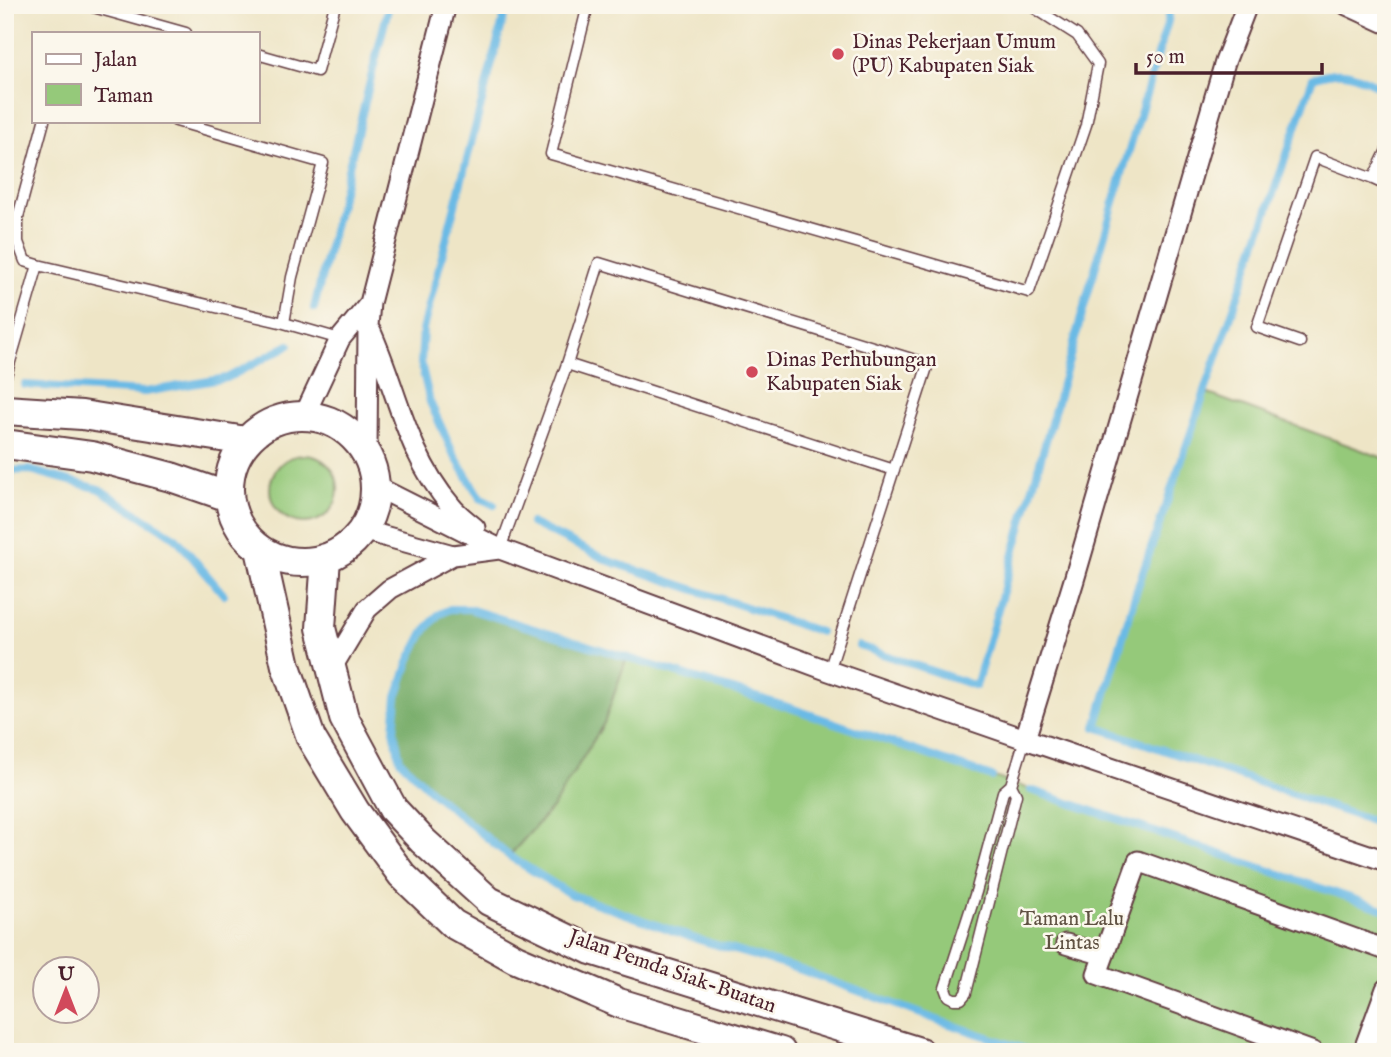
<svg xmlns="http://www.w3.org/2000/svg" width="1391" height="1057" viewBox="0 0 1391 1057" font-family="'IM FELL English',serif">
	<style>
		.green { fill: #95c97a; stroke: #707452; stroke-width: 2 }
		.forest { fill: #78ad6a; stroke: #61664a; stroke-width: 2 }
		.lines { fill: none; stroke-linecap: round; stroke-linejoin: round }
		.stream { stroke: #6abae5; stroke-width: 8 }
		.lane-casing { stroke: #633d42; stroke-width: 13 }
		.street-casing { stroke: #633d42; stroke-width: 23 }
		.secondary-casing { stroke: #633d42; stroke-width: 32 }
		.lane { stroke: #fff; stroke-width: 10 }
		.street { stroke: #fff; stroke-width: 19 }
		.secondary { stroke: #fff; stroke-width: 28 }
		.poi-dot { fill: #d1495b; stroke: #fbf7ec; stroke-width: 2.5 }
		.labels { text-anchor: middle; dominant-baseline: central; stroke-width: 5; stroke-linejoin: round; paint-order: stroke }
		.poi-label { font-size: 21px; fill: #4a1f2b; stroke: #fbf7ec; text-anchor: start }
		.park-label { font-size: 21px; fill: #605243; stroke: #fbf7ec }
		.street-label { font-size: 21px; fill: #4a1f2b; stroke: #fbf7ec }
	</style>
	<rect width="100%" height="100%" fill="#fbf7ec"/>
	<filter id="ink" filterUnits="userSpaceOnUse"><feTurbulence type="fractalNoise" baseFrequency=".0143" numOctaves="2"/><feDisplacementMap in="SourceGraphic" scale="14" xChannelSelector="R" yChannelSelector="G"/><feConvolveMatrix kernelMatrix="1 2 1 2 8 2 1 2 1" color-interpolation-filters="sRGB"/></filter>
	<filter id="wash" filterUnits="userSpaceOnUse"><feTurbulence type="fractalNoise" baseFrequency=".00686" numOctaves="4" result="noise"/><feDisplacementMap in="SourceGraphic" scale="28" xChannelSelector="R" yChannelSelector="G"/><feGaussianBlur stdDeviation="1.57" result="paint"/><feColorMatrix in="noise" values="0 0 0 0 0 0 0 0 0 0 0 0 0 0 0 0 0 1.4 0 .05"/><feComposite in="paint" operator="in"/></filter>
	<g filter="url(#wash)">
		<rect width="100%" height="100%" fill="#eee5c6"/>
		<!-- green -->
		<path class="green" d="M1206,393L1386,459V826L1096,727L1137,589Z
			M270 489a34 34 0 1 1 68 0a34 34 0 1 1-68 0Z
			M627,657L791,708L1386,910V1052H1033L940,1021L801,970L693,938L570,894L509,856L552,808L604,723Z"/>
		<!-- forest -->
		<path class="forest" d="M450,609H469L627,657L604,723L552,808L509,856C478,830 446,806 418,778C412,772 403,765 400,758C387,729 397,696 407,668C415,645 427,620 450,609Z"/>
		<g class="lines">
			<!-- stream -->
			<path class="stream" d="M1386,90C1356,76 1347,66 1313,78L1137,589L1096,727L1386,826
				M314,308L389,5
				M25,385L145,392L227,378L289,345
				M5,471L30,470L99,489L176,538L224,595
				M494,505L480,498L453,453L430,402L421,363L423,329L507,5
				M531,523L609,561L820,632
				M859,646L976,686L1122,174L1168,21L1170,5
				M992,777L791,708L469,609H450L438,615L424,632L410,659L397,697L394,730L400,760L434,794L509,856L570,894L693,938L801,970L940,1021L1033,1052
				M1031,790L1386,910"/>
		</g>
	</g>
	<g filter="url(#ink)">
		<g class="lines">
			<!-- lane casing -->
			<g class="lane-casing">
				<path id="lane" d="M86,5L186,33
					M588,5L551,154L1029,292L1086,125L1098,64L1077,35L1030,5
					M257,54L317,71L335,5
					M176,121L323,163L292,277L284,323L340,339
					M1386,152L1373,179L1386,185
					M38,265L284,323
					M1300,342L1257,327L1315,157L1373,179
					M567,364L894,470
					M5,379L38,265L25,261L18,242V217L44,121
					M500,549L567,364L599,263L928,364L829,671
					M1011,785L1016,795L966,993L961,999H954L948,996L945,988L976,892L1003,792L1011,785L1025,739"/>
			</g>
			<!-- street casing -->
			<g class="street-casing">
				<path id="street" d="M1347,5L1386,23
					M371,332C398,392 406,453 451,506C457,514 467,521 475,528
					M304,416L340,339L370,303
					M367,454L368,326L370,303L446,5
					M375,486L500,549L829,671L1025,739L1074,580L1225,62L1247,5
					M362,530L453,555L499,549
					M331,669L367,609L390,589L453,555
					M1025,739L1386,861
					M1066,944L1104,955
					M1313,1052L1097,974L1138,861L1386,950
					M1363,1052L1386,989"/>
			</g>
			<!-- secondary casing -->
			<g class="secondary-casing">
				<path id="secondary" d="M5,410L82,415L246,441
					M229 489a73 73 0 1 1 146 0a73 73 0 1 1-146 0Z
					M5,444L92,456L171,477L229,497
					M260,549L286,666L311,738L355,811L402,875L453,924L516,959L619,1003L781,1052
					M326,558L321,628L344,718L393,809L423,841L489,901L591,950L920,1052"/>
			</g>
			<!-- lane -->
			<use href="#lane" class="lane"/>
			<!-- street -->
			<use href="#street" class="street"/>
			<!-- secondary -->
			<use href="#secondary" class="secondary"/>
		</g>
	</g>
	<!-- markers -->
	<g class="poi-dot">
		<circle cx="838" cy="54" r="7"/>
		<circle cx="752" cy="372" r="7"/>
	</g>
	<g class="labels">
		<!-- poi labels -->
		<g class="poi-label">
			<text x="852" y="42">Dinas Pekerjaan Umum<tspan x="852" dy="24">(PU) Kabupaten Siak</tspan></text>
			<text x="766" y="360">Dinas Perhubungan<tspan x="766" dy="24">Kabupaten Siak</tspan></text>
		</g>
		<!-- park labels -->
		<g class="park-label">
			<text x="1072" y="919">Taman Lalu<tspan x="1072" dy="24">Lintas</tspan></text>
		</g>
		<!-- street labels -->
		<g class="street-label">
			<text transform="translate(672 972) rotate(19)">Jalan Pemda Siak-Buatan</text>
		</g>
	</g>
	<!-- margin -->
	<rect width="1391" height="1057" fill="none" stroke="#fbf7ec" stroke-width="28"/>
	<!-- legend -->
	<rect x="32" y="32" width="228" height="91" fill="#fbf7ec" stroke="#b4a19f" stroke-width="2"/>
	<rect x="46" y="54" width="35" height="10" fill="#ffffff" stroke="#b4a19f" stroke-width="2"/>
	<text x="94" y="66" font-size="21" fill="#4a1f2b">Jalan</text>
	<rect x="46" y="84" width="35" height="21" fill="#95c97a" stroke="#b4a19f" stroke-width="2"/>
	<text x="94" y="102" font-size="21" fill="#4a1f2b">Taman</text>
	<!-- north arrow -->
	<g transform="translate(66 990)"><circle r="33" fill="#fbf7ec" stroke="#b4a19f" stroke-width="2"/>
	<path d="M0-5L12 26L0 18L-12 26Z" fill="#d1495b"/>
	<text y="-10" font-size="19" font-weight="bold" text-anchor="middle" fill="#4a1f2b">U</text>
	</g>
	<!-- scale -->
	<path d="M1136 63v10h186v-10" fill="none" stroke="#4a1f2b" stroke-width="3.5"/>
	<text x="1146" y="63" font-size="21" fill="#4a1f2b" stroke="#fbf7ec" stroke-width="5" paint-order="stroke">50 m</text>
</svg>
